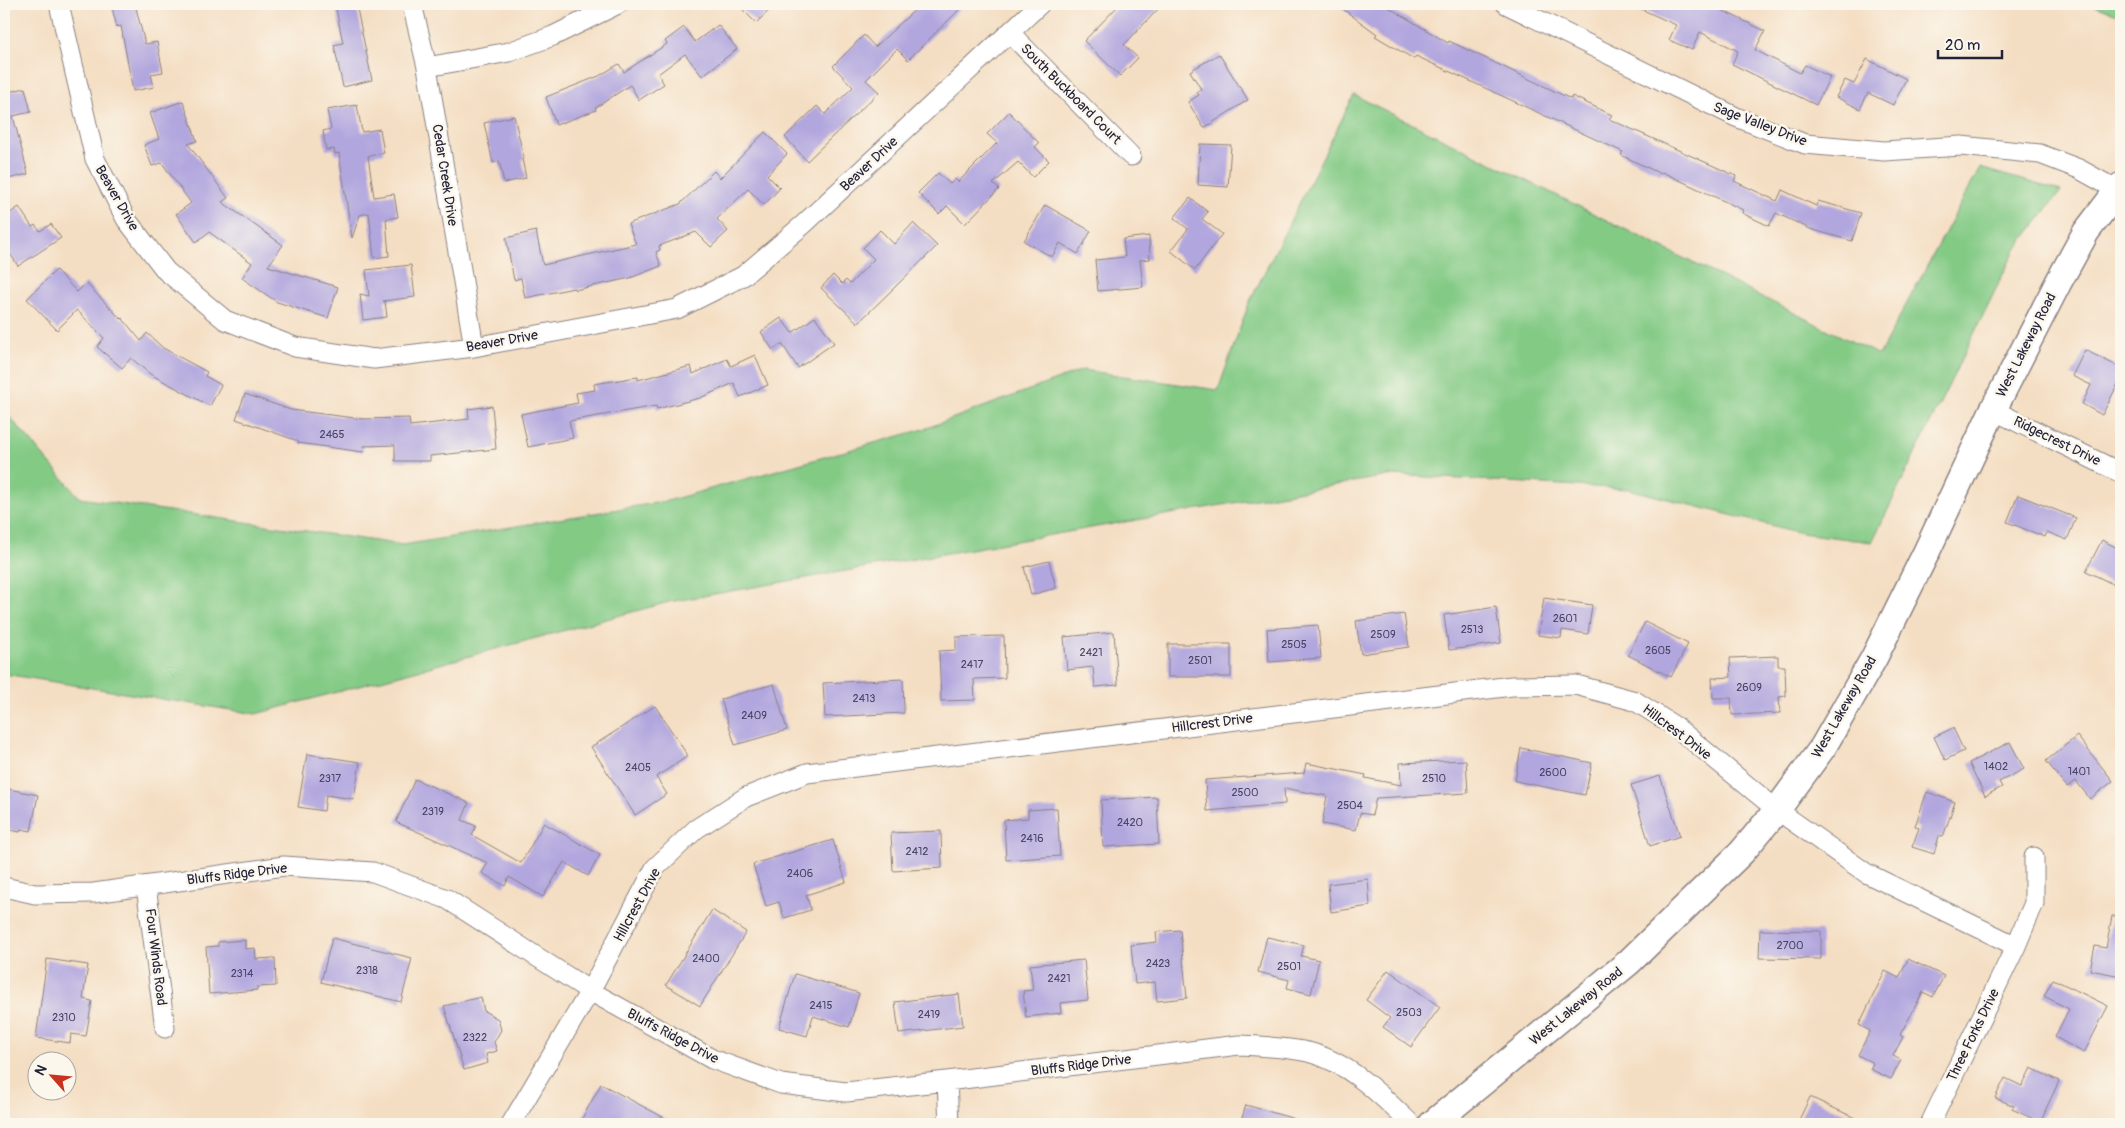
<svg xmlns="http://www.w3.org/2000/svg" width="2125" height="1128" viewBox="0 0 2125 1128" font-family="Pangolin,sans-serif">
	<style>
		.green { fill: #83ca85; stroke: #527660 }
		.building { fill: #b1a6de }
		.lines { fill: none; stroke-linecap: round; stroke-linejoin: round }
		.street-casing { stroke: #8b807f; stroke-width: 21 }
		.secondary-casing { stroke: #8b807f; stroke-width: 29 }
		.street { stroke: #fff; stroke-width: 19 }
		.secondary { stroke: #fff; stroke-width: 26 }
		.labels { text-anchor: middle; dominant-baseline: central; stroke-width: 5; stroke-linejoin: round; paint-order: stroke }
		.number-label { font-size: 11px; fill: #464364 }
		.street-label { font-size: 14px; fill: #22223b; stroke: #fbf7ec }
	</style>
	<rect width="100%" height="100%" fill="#fbf7ec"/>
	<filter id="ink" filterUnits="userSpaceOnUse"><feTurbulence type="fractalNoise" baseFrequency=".02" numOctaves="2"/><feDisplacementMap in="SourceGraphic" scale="10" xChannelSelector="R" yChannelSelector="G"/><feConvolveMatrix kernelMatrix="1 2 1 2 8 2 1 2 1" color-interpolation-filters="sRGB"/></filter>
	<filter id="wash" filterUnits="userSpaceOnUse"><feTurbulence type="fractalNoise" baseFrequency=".0096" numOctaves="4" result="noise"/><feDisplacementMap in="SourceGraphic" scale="20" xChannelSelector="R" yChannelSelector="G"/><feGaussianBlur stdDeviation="1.12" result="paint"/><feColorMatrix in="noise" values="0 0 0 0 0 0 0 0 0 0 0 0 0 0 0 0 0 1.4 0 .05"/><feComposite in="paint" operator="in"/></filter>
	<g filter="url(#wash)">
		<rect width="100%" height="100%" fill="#f4dec3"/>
		<!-- green -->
		<path class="green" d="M2087,4H2121V15Z
			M1354,95L1879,355L1980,168L2061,191L2014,252L1872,542L1801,533L1628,489L1393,475L669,602L256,714L4,674V388L8,415L80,498L403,545L667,501L924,429L1083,370L1218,390L1249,303Z"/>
		<g id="blocks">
			<!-- building -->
			<path class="building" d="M111,4H135L145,44L157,42L163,72L151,74L154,87L133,91L121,26L117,27Z
				M335,4H356L372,80L343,87L334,45L343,43Z
				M737,4H776L756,23Z
				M921,4H965L908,60L897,49L866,80L879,92L807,161L785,137L817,106L825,114L853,87L833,66L864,35L875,47Z
				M1120,4H1163L1124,45L1138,58L1120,76L1084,41Z
				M1336,4H1383L1448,43L1449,41L1571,99L1572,96L1612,115L1609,119L1736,176L1734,181L1777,201L1782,190L1816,206L1818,201L1861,213L1852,241L1810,229L1776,213L1769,226L1742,213L1743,210L1662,172L1661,174L1621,155L1623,152L1416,56L1414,59L1375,36L1377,34Z
				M1630,4H1709L1765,31L1755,50L1800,73L1805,65L1830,77L1816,105L1732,64L1738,51L1700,32L1692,50L1669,40L1676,25Z
				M718,25L737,49L702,76L685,54L658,74L664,84L639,100L630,85L595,108L596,110L556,125L546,97L599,76L619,64L624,72L667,44L665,41L684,27L695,42Z
				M1219,54L1248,100L1204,128L1188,102L1199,95L1197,92L1201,89L1190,71Z
				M1867,59L1906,79L1893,105L1868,93L1860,109L1836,97L1845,80L1854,84Z
				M25,88L31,112L13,116L28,174L4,180V93Z
				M183,101L197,141L188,144L228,198L222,202L283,245L268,266L338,287L328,318L277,302L242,278L252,263L209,232L196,242L176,214L191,203L162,163L152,166L144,145L159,139L150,113Z
				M357,105L362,132L380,129L384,153L368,156L374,197L394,194L398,217L386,219L389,256L374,258L369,213L360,215L352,238L339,153L335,154L334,149L326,150L323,131L331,129L327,110Z
				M1009,112L1039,143L1035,147L1049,161L1033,177L1018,162L993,184L999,189L965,224L947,206L939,214L918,193L938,173L950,184L955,179L958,182L997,143L987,134Z
				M514,116L524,158L522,159L526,178L504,183L499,161L493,163L484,123Z
				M765,132L787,154L767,175L780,188L764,205L748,189L717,219L728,231L711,247L696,232L659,246L660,250L656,252L661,266L630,278L575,290L574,288L525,298L521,278L514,280L506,238L536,231L543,265L636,244L628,224L680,204L714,171L720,178Z
				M1200,144L1231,145L1228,187L1198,185Z
				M1190,198L1208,212L1202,219L1222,234L1195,270L1171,251L1188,229L1174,218Z
				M1045,205L1091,231L1078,254L1060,243L1052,257L1024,241Z
				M19,207L32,227L35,225L40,231L51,224L61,238L18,266L4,244V217Z
				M913,223L937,246L858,323L821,288L833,275L842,284L846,280L850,284L874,259L863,248L880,230L894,244Z
				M1149,236L1150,259L1140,260L1143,287L1098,291L1095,260L1125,257L1123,239Z
				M411,265L415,297L383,301H385L387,317L363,320L360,294L369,296L366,270Z
				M56,270L77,292L86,283L121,319L122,318L141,341L147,333L163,348L207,372L205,376L221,385L210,406L150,374L131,358L122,368L97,347L104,338L77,310L57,330L27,299Z
				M815,317L834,343L798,368L782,344L773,350L761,332L781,318L792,333Z
				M2085,350L2121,368V378L2102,415L2082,404L2091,385L2072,376Z
				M755,355L768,385L740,397L734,383L700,398L657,409L656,406L569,421L573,438L528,447L521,414L578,403L576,393L595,390L594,384L638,377V380L691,366L693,374L727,359L731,366Z
				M245,394L291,410L363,419L409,418L410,426L469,419L468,409L492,406L496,449L430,456V461H395V445L364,446L363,452L298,443V441L236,419Z
				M2018,495L2076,518L2067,540L2047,532L2045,537L2007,522Z
				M2102,540L2121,550V588L2086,571Z
				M1049,561L1056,588L1031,595L1024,567Z
				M1544,598L1592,605L1588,634L1562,630L1561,638L1538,635Z
				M1496,607L1501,643L1449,650L1444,615Z
				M1404,614L1409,647L1361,654L1356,621Z
				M1645,622L1688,644L1671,677L1628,655Z
				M1318,625L1321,658L1269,662L1267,629Z
				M1114,632L1118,685L1095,687L1093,667L1067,670L1064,637Z
				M1004,636L1005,678L974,679L975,700L941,701L939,651L956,650V637Z
				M1168,644H1231V677H1168Z
				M1778,656V666H1785L1786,696L1779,697L1780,713L1732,715L1731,698H1713L1712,678L1731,677L1730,658Z
				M903,679L904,713L825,717L823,683Z
				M774,684L787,730L735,745L721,699Z
				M655,706L688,756L656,777L667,794L635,815L591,747Z
				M1953,728L1964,751L1945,760L1934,737Z
				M2077,736L2113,781L2090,799L2076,781L2067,787L2046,761Z
				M2010,742L2024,769L1999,782L2002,787L1985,796L1969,763Z
				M1521,748L1592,763L1585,795L1515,781Z
				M307,754L360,762L354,799L326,795L324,811L298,807Z
				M1466,760L1468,793L1376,798L1372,815L1360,813L1356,830L1322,824L1327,796L1284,788L1285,804L1207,811L1205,780L1304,773L1306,763L1366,775L1365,778L1401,785L1400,763Z
				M1660,776L1680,836L1650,846L1631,785Z
				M415,779L469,803L462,820L476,826L472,835L521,863L544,823L600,855L588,876L564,862L543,897L509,877L505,886L482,873L488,863L396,822Z
				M4,788L38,795L31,831L21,829L20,832L4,829Z
				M1927,792L1955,802L1943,837L1939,836L1934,854L1912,847L1919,828L1915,826Z
				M1157,797L1159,844L1103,847L1101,800Z
				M1057,808L1060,856L1006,860L1004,820L1028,818V810Z
				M941,831L942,868L893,871L891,833Z
				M833,840L846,882L806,895L811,910L784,918L779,902L766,906L753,864Z
				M1368,879L1370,906L1331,912L1328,884Z
				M712,910L746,932L700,1006L666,985Z
				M2112,916H2121V976L2090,970L2095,946L2106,948Z
				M1180,930L1187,998L1157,1001L1155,982L1135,984L1131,945L1157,942L1156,932Z
				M1760,930L1821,931V959L1759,958Z
				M1267,937L1304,945L1301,956L1319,960L1311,994L1287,988L1289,980L1258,972Z
				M332,938L412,958L401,1002L321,982Z
				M245,940V949L255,948L256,959L275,958L276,986L257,987V990L209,994L206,947L218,946V942Z
				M47,959L88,965L83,999L92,1001L86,1036L71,1034L70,1043L36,1038Z
				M1908,959L1944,976L1933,997L1923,992L1900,1035L1903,1037L1893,1056L1901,1060L1891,1079L1870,1069L1873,1063L1858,1055L1870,1031L1859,1025L1885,971L1899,978Z
				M1084,960L1088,1000L1060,1003L1061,1013L1026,1017L1023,991L1033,990L1030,965Z
				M1388,970L1440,1007L1411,1047L1383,1027L1390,1018L1366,1000Z
				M795,974L859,993L849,1027L813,1016L807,1036L779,1028Z
				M2053,979L2108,1006L2084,1053L2055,1037L2069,1009L2044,996Z
				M959,994L963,1026L899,1034L895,1002Z
				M481,997L484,1011L498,1019L501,1030L494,1042L497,1051L486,1054L488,1063L464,1070L444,1006Z
				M2031,1068L2059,1081L2040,1122L2012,1109L2014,1106L1995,1098L2005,1078L2022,1086Z
				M601,1084L676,1124H579Z
				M1810,1097L1868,1124H1797Z
				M1246,1105L1295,1119L1294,1124H1240Z"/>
		</g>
	</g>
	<g filter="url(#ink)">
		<use href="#blocks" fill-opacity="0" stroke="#8b807f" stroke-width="1"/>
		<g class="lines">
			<!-- street casing -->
			<g class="street-casing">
				<path id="street" d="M59,4L95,159L126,219L166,271L225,320L295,347L374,359L474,347L677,309L743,276L804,224L1040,4
					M412,4L427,67L474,347
					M1506,4L1736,117L1805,144L1884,151L1961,146L2040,154L2079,169L2117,190
					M1010,33L1131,156
					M427,67L509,52L553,36L618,4
					M1993,410L2121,473
					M146,886L165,1028
					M4,887L35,894L94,893L284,866L373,872L447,899L590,991L712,1059L781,1084L846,1092L947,1081L1239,1045C1262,1046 1285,1047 1308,1052C1349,1062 1382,1096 1411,1124
					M947,1081L949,1124
					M511,1124L590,991L655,868L696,829L746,797L807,773L1512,686L1576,685L1635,701L1676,727L1777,810L1866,873L2016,946
					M1930,1124L2016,946L2034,903V857"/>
			</g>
			<!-- secondary casing -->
			<g class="secondary-casing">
				<path id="secondary" d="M1432,1124L1629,962L1742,852L1777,810L1823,747L1874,658L1926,553L1993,410L2058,283L2086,232L2121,186"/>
			</g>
			<!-- street -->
			<use href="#street" class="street"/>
			<!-- secondary -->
			<use href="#secondary" class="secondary"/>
		</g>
	</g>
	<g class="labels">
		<!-- number labels -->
		<g class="number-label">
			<text x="332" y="434">2465</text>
			<text x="1565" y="618">2601</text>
			<text x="1472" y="629">2513</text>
			<text x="1383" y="634">2509</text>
			<text x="1294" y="644">2505</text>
			<text x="1658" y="650">2605</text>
			<text x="1091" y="652">2421</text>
			<text x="1200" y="660">2501</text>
			<text x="972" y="664">2417</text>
			<text x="1749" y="687">2609</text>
			<text x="864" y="698">2413</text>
			<text x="754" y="715">2409</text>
			<text x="1996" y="766">1402</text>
			<text x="638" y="767">2405</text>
			<text x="2079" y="771">1401</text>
			<text x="1553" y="772">2600</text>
			<text x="330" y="778">2317</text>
			<text x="1434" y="778">2510</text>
			<text x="1245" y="792">2500</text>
			<text x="1350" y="805">2504</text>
			<text x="433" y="811">2319</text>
			<text x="1130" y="822">2420</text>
			<text x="1032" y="838">2416</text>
			<text x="917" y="851">2412</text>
			<text x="800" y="873">2406</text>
			<text x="1790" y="945">2700</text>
			<text x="706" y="958">2400</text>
			<text x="1158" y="963">2423</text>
			<text x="1289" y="966">2501</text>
			<text x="367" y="970">2318</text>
			<text x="242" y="973">2314</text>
			<text x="1059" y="978">2421</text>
			<text x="821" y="1005">2415</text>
			<text x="1409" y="1012">2503</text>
			<text x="929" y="1014">2419</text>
			<text x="64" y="1017">2310</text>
			<text x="475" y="1037">2322</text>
		</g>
		<!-- street labels -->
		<g class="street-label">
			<text transform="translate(1071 94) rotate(45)">South Buckboard Court</text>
			<text transform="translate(1760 124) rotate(21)">Sage Valley Drive</text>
			<text transform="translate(869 164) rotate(-43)">Beaver Drive</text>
			<text transform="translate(445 175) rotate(81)">Cedar Creek Drive</text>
			<text transform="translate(117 198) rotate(60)">Beaver Drive</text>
			<text transform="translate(502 341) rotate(-10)">Beaver Drive</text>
			<text transform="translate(2026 345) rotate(-63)">West Lakeway Road</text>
			<text transform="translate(2057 441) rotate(26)">Ridgecrest Drive</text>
			<text transform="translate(1844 707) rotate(-60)">West Lakeway Road</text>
			<text transform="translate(1212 723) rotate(-7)">Hillcrest Drive</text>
			<text transform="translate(1677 732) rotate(37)">Hillcrest Drive</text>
			<text transform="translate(237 874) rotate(-7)">Bluffs Ridge Drive</text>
			<text transform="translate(637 905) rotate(-61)">Hillcrest Drive</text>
			<text transform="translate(156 957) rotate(83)">Four Winds Road</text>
			<text transform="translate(1576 1006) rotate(-39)">West Lakeway Road</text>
			<text transform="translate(1973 1035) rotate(-64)">Three Forks Drive</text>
			<text transform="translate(673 1036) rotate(28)">Bluffs Ridge Drive</text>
			<text transform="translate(1081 1065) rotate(-7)">Bluffs Ridge Drive</text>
		</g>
	</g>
	<!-- margin -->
	<rect width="2125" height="1128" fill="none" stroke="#fbf7ec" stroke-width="20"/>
	<!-- north arrow -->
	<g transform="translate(52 1076) rotate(297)"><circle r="24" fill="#fbf7ec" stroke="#a4a2a5"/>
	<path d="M0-4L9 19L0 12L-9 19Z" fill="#c8321e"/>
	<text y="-8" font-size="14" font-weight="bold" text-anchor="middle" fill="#22223b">N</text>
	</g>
	<!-- scale -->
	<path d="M1938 50v8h64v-8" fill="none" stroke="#22223b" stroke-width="2.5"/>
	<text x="1945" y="50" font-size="15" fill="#22223b" stroke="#fbf7ec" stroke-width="4" paint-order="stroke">20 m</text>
</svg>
